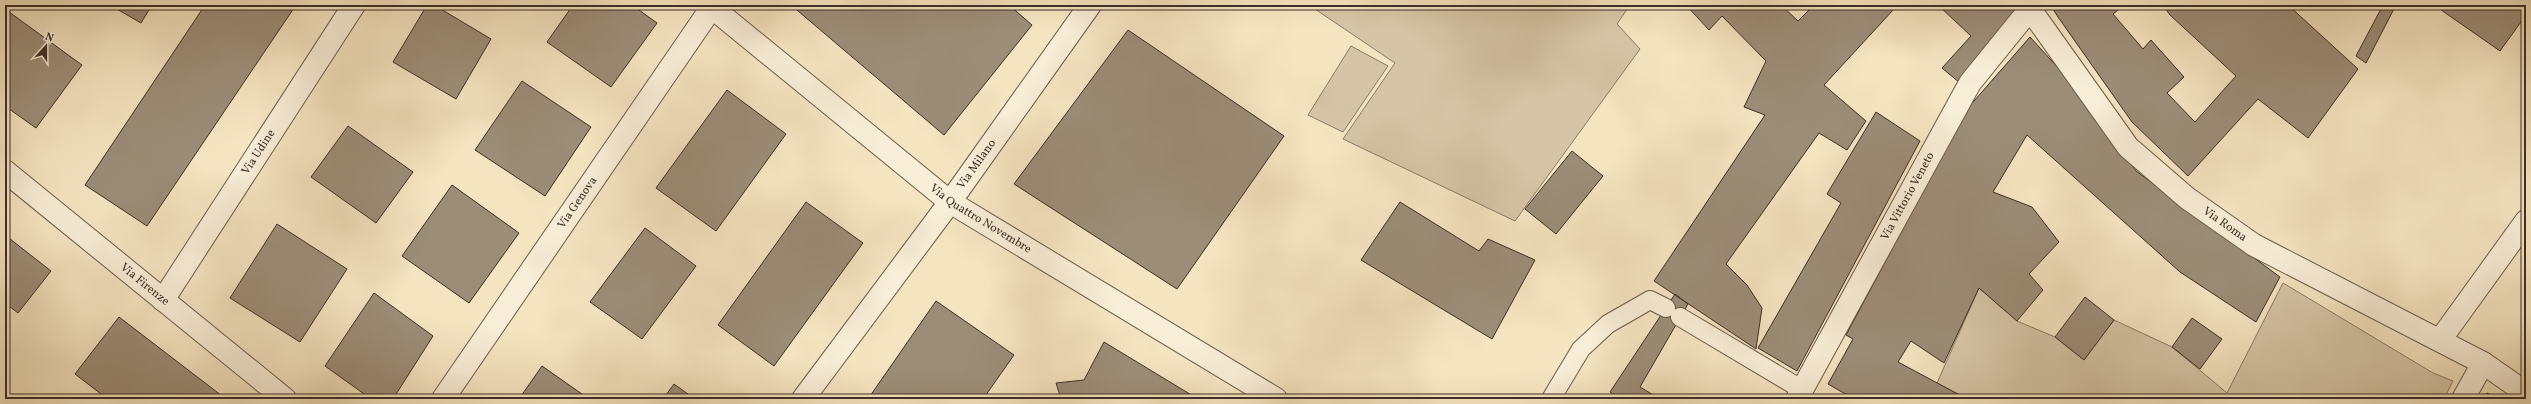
<svg xmlns="http://www.w3.org/2000/svg" width="2531" height="404" viewBox="0 0 2531 404" font-family="Vollkorn,serif">
	<style>
		.green { fill: #d5c5a6; stroke: #897a66 }
		.building { fill: #9c8d77; stroke: #3d2f27 }
		.lines { fill: none; stroke-linecap: round; stroke-linejoin: round }
		.service-casing { stroke: #6b5c4d; stroke-width: 20 }
		.minor-casing { stroke: #6b5c4d; stroke-width: 24 }
		.tertiary-casing { stroke: #6b5c4d; stroke-width: 24 }
		.service { stroke: #f8edd6; stroke-width: 18 }
		.minor { stroke: #f8edd6; stroke-width: 22 }
		.tertiary { stroke: #f8edd6; stroke-width: 22 }
		.labels { text-anchor: middle; dominant-baseline: central; stroke-width: 4; stroke-linejoin: round; paint-order: stroke }
		.street-label { font-size: 12px; fill: #3d2f27; stroke: #f8edd6 }
	</style>
	<rect width="100%" height="100%" fill="#f4e4c0"/>
	<filter id="stains"><feTurbulence type="fractalNoise" baseFrequency=".005" numOctaves="4"/><feColorMatrix values="0 0 0 0 .2 0 0 0 0 .09 0 0 0 0 .02 0 0 0 .5 -.17"/></filter>
	<radialGradient id="worn" r=".72"><stop offset=".6" stop-color="#630" stop-opacity="0"/><stop offset="1" stop-color="#630" stop-opacity=".3"/></radialGradient>
	<!-- green -->
	<path class="green" d="M1309,5H1630L1617,24L1640,49L1515,221L1343,139L1395,63Z
		M1351,46L1388,66L1343,132L1308,115Z
		M2283,283L2433,373L2453,381L2444,399H1967L1937,383L1979,288L2017,321L2055,337L2084,360L2114,320L2172,347L2227,393Z"/>
	<!-- building -->
	<path class="building" d="M110,5H152L141,23Z
		M205,5H296L147,226L85,185Z
		M427,5H434L491,39L456,99L393,62Z
		M573,5H632L657,23L611,87L547,42Z
		M791,5H918L925,10L929,5H1009L1032,25L944,135Z
		M1686,5H1781L1798,21L1814,5H1890L1894,9L1824,85L1866,121L1847,150L1819,133L1726,264L1747,285L1762,308L1756,349L1654,281L1765,115L1744,107L1766,61L1722,16L1709,30Z
		M1938,5H2022L1960,83L1942,68L1971,36Z
		M2058,5H2124L2113,14L2143,49L2151,40L2184,77L2167,93L2195,122L2236,76L2170,15L2163,5H2288L2358,69L2308,138L2258,99L2188,176L2132,122L2058,17L2053,9Z
		M2383,5H2396L2366,63L2356,56Z
		M2434,5H2526V15L2500,51Z
		M5,9L82,65L36,128L5,106Z
		M1128,30L1284,136L1177,289L1014,184Z
		M2030,37L2070,81L2136,171L2280,277L2256,322L2180,272L2027,135L1993,192L2032,207L2059,242L2029,274L2043,290L2017,321L1979,288L1944,363L1911,341L1898,362L1967,399H1854L1828,384L1853,339L1846,335L1967,109Z
		M522,81L591,127L545,196L475,150Z
		M727,90L786,134L716,231L656,188Z
		M1876,112L1920,141L1797,371L1758,348L1841,203L1827,194Z
		M348,126L413,172L376,223L311,177Z
		M1572,151L1603,176L1556,234L1525,209Z
		M452,185L519,233L469,303L402,256Z
		M806,202L863,243L774,366L718,325Z
		M1400,202L1479,251L1488,239L1535,260L1492,339L1361,260Z
		M277,224L347,269L300,342L230,298Z
		M645,228L696,266L642,339L590,302Z
		M5,235L51,271L18,313L5,303Z
		M374,293L433,336L393,399H371L325,366Z
		M1675,294L1688,304L1640,387L1660,399H1619L1610,392Z
		M2085,297L2114,320L2084,360L2055,337Z
		M936,301L1014,355L983,399H868Z
		M119,317L226,399H98L101,394L75,374Z
		M2192,318L2222,339L2200,369L2172,347Z
		M1104,342L1198,399H1061L1056,383L1084,380Z
		M542,366L589,399H519Z
		M674,384L695,399H663Z
		M2487,393L2498,399H2483Z"/>
	<g class="lines">
		<!-- service casing -->
		<g class="service-casing">
			<path id="service" d="M1680,317L1801,389
				M1551,399L1581,349L1608,324L1650,300L1666,308"/>
		</g>
		<!-- minor casing -->
		<g class="minor-casing">
			<g id="minor">
				<path id="s1" d="M709,5L950,202L1276,399"/>
				<path id="s2" d="M5,171L285,399"/>
				<path id="s3" d="M163,300L354,5"/>
				<path d="M2440,340L2526,221"/>
				<path id="s4" d="M443,399L712,7"/>
				<path id="s5" d="M803,399L950,202L1090,5"/>
				<path id="s6" d="M1797,399L1970,83L2030,9"/>
				<path d="M2463,399L2483,363"/>
			</g>
		</g>
		<!-- tertiary casing -->
		<g class="tertiary-casing">
			<g id="tertiary">
				<path id="s7" d="M2034,5L2030,9L2128,147L2187,198L2254,245L2483,363L2526,393"/>
			</g>
		</g>
		<!-- service -->
		<use href="#service" class="service"/>
		<!-- minor -->
		<use href="#minor" class="minor"/>
		<!-- tertiary -->
		<use href="#tertiary" class="tertiary"/>
	</g>
	<g class="labels">
		<!-- street labels -->
		<g class="street-label">
			<text stroke="none"><textPath href="#s3" startOffset="176">Via Udine</textPath></text>
			<text stroke="none"><textPath href="#s5" startOffset="292">Via Milano</textPath></text>
			<text stroke="none"><textPath href="#s6" startOffset="231">Via Vittorio Veneto</textPath></text>
			<text stroke="none"><textPath href="#s4" startOffset="238">Via Genova</textPath></text>
			<text stroke="none"><textPath href="#s1" startOffset="346">Via Quattro Novembre</textPath></text>
			<text stroke="none"><textPath href="#s7" startOffset="299">Via Roma</textPath></text>
			<text stroke="none"><textPath href="#s2" startOffset="180">Via Firenze</textPath></text>
		</g>
	</g>
	<!-- margin -->
	<rect width="2531" height="404" fill="none" stroke="#f4e4c0" stroke-width="20"/>
	<rect x="6" y="6" width="2519" height="392" fill="none" stroke="#3d2f27" stroke-width="2"/>
	<rect x="10" y="10" width="2511" height="384" fill="none" stroke="#3d2f27"/>
	<!-- north arrow -->
	<g transform="translate(46 46) rotate(21)" stroke="#f8edd6" stroke-width="3" paint-order="stroke">
	<path d="M0-3L7 15L0 10L-7 15Z" fill="#3d2f27"/>
	<text y="-6" font-size="11" font-weight="bold" text-anchor="middle" fill="#3d2f27">N</text>
	</g>
	<rect width="100%" height="100%" filter="url(#stains)"/>
	<rect width="100%" height="100%" fill="url(#worn)"/>
</svg>
